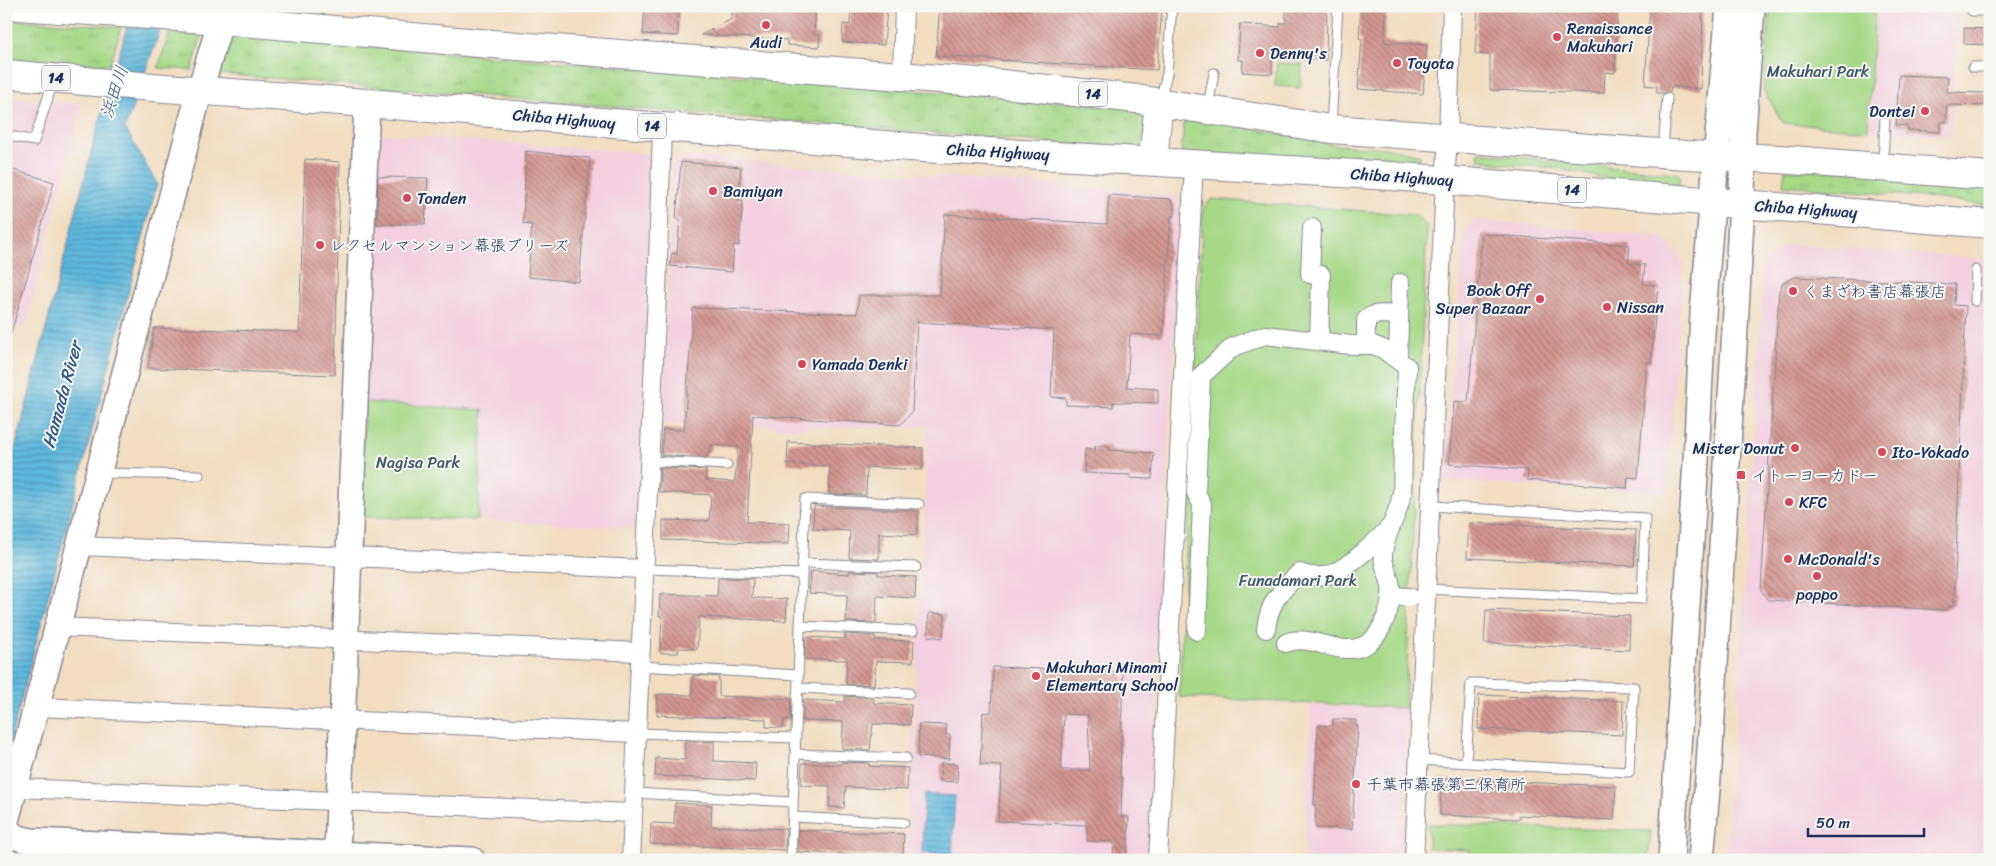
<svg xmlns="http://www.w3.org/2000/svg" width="1996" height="866" viewBox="0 0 1996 866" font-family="Sriracha,'Klee One',sans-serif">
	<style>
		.built { fill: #f3cfdf }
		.grass { fill: url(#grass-tufts); stroke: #608472 }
		.park { fill: #a6d887; stroke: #608472 }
		.water { fill: url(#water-rules); stroke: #3c739c }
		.building { fill: url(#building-back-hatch); fill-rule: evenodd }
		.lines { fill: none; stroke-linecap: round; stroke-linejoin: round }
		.lane-casing { stroke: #868690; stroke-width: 11 }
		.street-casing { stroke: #868690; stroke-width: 20 }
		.secondary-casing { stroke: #868690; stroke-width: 28 }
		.highway-casing { stroke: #868690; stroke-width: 30 }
		.lane { stroke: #fff; stroke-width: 9 }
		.street { stroke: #fff; stroke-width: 18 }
		.secondary { stroke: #fff; stroke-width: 25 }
		.highway { stroke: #fff; stroke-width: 28 }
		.poi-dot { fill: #d1495b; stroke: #f6f6f2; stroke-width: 2 }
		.labels { text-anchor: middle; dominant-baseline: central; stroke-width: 4; stroke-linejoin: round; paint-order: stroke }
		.shield { fill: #f6f6f2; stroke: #5d6b8a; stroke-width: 1 }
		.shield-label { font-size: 15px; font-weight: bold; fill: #1b2f5e }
		.poi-label { font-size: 16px; fill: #1b2f5e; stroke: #f6f6f2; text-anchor: start }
		.park-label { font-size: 16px; fill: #3e5968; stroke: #f6f6f2 }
		.street-label { font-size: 16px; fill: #1b2f5e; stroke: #f6f6f2 }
		.water-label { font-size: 18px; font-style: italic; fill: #2f5884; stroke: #f6f6f2 }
	</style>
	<defs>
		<pattern id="grass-tufts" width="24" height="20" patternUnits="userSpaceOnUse" patternTransform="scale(1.25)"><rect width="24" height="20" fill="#a6d887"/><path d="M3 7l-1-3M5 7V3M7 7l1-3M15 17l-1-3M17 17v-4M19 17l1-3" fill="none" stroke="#8eba77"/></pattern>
		<pattern id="water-rules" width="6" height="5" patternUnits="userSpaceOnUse" patternTransform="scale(1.25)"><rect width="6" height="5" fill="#5eb7db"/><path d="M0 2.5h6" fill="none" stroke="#4d95b5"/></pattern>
		<pattern id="building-back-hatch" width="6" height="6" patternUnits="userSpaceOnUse" patternTransform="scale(1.25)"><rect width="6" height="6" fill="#d49690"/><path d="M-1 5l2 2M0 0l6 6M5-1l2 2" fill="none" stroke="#ab7b79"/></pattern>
	</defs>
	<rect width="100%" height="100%" fill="#f6f6f2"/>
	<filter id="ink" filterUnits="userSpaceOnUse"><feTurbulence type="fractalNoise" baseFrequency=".02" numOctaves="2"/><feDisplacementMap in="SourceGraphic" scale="10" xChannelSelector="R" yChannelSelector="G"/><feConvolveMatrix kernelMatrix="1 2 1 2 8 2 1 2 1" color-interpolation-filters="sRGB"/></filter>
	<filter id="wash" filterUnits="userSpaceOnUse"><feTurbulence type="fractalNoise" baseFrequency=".0096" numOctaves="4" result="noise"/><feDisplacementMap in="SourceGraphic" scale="20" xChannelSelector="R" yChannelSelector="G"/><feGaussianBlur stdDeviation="1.12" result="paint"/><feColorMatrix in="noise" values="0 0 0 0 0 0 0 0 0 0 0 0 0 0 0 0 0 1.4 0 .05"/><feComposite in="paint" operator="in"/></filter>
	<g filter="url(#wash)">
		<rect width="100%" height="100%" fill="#f2ddc1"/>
		<!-- built -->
		<path class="built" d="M1876,13L1959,14L1950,136L1870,131Z
			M6,98L82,104L25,329L6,324Z
			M384,134L646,153L654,162L638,528L478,520L483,410L365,402L376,141Z
			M683,156L1172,195L1180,205L1148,860H906L926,480L927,426L789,428L763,426L662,424L673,165Z
			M1477,220L1665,237L1683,261L1668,493L1444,481L1464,230Z
			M1786,244L1990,259V860H1725L1740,662L1764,262Z
			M1311,705L1407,709L1401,860H1304Z"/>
		<!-- grass -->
		<path class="grass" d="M6,19L121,27L110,65L6,59Z
			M170,30L202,34L192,70L158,68Z
			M229,35L1146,109L1141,150L220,74Z
			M1185,115L1335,145L1388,148L1418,154L1421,157C1413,166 1397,163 1385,164L1181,152Z
			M1479,152L1558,162L1676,173L1680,175L1679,184C1641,188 1591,174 1552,168C1528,165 1503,167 1479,159L1478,155Z
			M1785,170L1990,174V206L1933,198L1783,185Z"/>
		<!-- park -->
		<path class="park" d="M342,6H389V14L342,11Z
			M1770,6H1875L1868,130L1783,123L1764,91Z
			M1277,63L1302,64L1300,88L1275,86Z
			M1211,199L1416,215L1427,226L1405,708L1179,697L1203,208Z
			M365,402L483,410L478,520L359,517Z
			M1428,824L1651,831L1648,860H1469V850L1428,848Z"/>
		<!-- water -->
		<path class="water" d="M169,6L125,128L157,184L6,757V484L97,129L128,24Z
			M924,794L955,796L952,854L922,853Z"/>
		<g id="blocks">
			<!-- building -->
			<path class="building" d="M645,6H679L678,36L643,34Z
				M732,6H816L814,34L820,35L819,47L787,45V40L701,35L732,19Z
				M940,6H1162L1157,70L936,56Z
				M1286,6H1327L1326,60L1272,59V74L1242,72L1243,60H1238L1240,24L1280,27V23H1286Z
				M1361,6H1387L1384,42L1427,45L1423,94L1358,89L1362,39L1359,38Z
				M1478,6H1618L1615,73L1605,72L1604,93L1490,90V55L1475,54Z
				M1650,6H1703L1701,89L1671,87L1670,93H1657V86L1645,85Z
				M872,7L887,8L884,45L842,42L843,24L850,25L851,8L871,9Z
				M1964,28L1990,29V45L1964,44Z
				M1899,75L1948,77L1947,92L1990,93V106L1947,105L1946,122H1941L1940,132L1907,130L1908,126L1896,125Z
				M526,151L590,158L579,282L528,277L532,225L523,224Z
				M305,159L340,162L335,375L148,368L154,328L299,332Z
				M681,162L741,167L738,200H743L739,246L734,245L732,272L670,266L672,253L677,254L680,219H676Z
				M6,168L54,182L10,337H6Z
				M378,177L428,178L425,224H377Z
				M1109,195L1170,199L1174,205V216H1171L1163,336L1130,334L1127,387L1158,389V403L1113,402V407L1066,405V398L1051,397L1054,330L917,322L912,412L900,425L753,415L747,522L790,523L789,544L663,540V520L709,521L711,495L659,492L660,468L706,470V480L734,482L736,472L738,447L711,445L710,452H707V458L661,455L663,429L684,430L693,308L857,314L859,295H940L945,214L1107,224Z
				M1482,234L1630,245L1628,263L1645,265L1643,284L1658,285L1651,362H1647L1638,478L1628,477L1627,488L1527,480L1528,470L1449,464L1454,401L1468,402Z
				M1794,277L1955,284L1954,305L1966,306L1954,604L1944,610L1768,600L1761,590L1779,291L1783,283Z
				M788,442L923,448L922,470L867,467L866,495L829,494L830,466L787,464Z
				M1095,446H1110L1109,450L1154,453L1152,479L1130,478V475L1084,473L1085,449L1095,450Z
				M814,506L919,511L917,535L879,533V559L849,558L850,531L813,529Z
				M1469,523L1636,530L1634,566L1467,558Z
				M811,571L849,574V571L878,572V575L916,577L915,598L877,596L876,623L846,622L847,595L809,593Z
				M718,578L753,579L752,598L787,599L786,621L699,617L697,649L679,648L678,653H660L662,616H659L660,594L717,596Z
				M1486,610L1630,616L1629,650L1484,643Z
				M929,613L945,614L943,638L928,636Z
				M845,634L875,636V640L914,641L913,662L876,661L874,685L846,684L847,660L805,659L806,637L845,639Z
				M993,667L1123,672L1120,777H1122L1121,817H1129L1127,860H1113L1114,842L1087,841V825L998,821L1002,766L980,765L983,712L991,713ZM1064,714L1088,715L1090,770H1061Z
				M693,675L719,677V696L791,699L790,720H784L783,728L766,727V719L657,715L658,694L692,695Z
				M1479,695L1623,701L1622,735L1478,729Z
				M845,696L874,698L873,703L911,705L910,725L873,724L870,750L842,749L843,722L803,721V700L845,702Z
				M1333,719L1356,720V726H1358L1352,829L1315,828L1316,805H1314L1318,725L1333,726Z
				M919,724L946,725V735H950L949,759L918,757Z
				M685,741L714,742V761L756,763L755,781L655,776L656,758L685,760Z
				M841,762L869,763V766L908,768L907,790L846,787L844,808L829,807L830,786L801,785L802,763L841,765Z
				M941,763L958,764L957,782L940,781Z
				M1441,779L1616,786L1614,820L1519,815V819L1440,815Z
				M675,803L712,805L711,826L786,829L785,850L650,844L651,823L674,824Z
				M798,830L904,834L903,857L798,852Z"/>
		</g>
	</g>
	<g filter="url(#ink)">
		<use href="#blocks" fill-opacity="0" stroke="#868690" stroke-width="1"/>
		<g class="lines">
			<!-- lane casing -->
			<g class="lane-casing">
				<path id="lane" d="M1972,11H1990
					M1973,67H1990
					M1160,99L1167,74L1172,6
					M1208,107L1214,73
					M1331,126L1338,6
					M6,135L34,141L53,82
					M1663,150L1667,98
					M1883,165L1885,116
					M1975,301L1976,270
					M649,461L727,465
					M99,473L199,475
					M802,563L916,567
					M644,569L802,574
					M1426,589L1642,599L1645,518L1430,506
					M800,626L913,631
					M639,666L798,675
					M798,688L909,693
					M637,733L796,738
					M795,754L906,758
					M1418,760L1629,772L1634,687L1471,683L1466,763
					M634,793L793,802
					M793,817L904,823
					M791,860L805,499L919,504"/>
			</g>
			<!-- street casing -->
			<g class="street-casing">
				<path id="street" d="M902,76L904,6
					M1312,228L1310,274L1321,275L1319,341
					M1366,344V320C1374,311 1388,315 1399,315
					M1398,359L1400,283
					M79,546L644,569
					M1391,596L1410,597
					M58,627L640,652
					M1266,629C1269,603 1279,593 1297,575L1300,573C1307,576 1315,577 1323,576C1344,573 1375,543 1389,528
					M1197,631L1202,504L1196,493L1201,376L1233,347L1265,335L1351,345H1373L1383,349L1407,367C1406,396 1404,426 1403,455C1402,467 1403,480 1402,493C1399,514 1385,533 1383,554C1382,565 1390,576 1391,587C1393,604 1382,635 1367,644C1340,660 1313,632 1286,643
					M37,707L637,733
					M16,788L633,813
					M631,860L657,295L662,127
					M1158,860L1194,163
					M1414,860L1445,181L1448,138L1452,6"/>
			</g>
			<!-- secondary casing -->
			<g class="secondary-casing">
				<path id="secondary" d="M6,821L200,90L221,20
					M6,828C12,837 21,839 32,841L472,860
					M337,854L367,103
					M1671,860L1696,461L1703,313L1729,6
					M1701,860L1709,766L1734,346L1742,204L1743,132L1752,6"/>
			</g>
			<!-- highway casing -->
			<g class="highway-casing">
				<path id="highway" d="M18,6L221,20L479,43L1003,84L1137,99L1331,129L1686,155L1779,159L1990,176
					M6,74L152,87L367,103L923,148L1391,176L1990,224
					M1153,161L1159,102"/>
			</g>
			<!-- lane -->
			<use href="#lane" class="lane"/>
			<!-- street -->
			<use href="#street" class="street"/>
			<!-- secondary -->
			<use href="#secondary" class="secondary"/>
			<!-- highway -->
			<use href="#highway" class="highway"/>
		</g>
	</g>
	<!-- markers -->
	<g class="poi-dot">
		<circle cx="766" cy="25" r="5"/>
		<circle cx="1557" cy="37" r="5"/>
		<circle cx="1260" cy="53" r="5"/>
		<circle cx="1397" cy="63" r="5"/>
		<circle cx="1925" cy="111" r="5"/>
		<circle cx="713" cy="191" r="5"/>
		<circle cx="407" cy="198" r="5"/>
		<circle cx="320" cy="245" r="5"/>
		<circle cx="1793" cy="291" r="5"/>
		<circle cx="1540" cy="299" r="5"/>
		<circle cx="1607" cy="307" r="5"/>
		<circle cx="802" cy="364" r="5"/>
		<circle cx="1795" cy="448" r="5"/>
		<circle cx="1882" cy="452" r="5"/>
		<rect x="1736" y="470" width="10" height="10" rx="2.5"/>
		<circle cx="1789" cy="502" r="5"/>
		<circle cx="1788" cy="559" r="5"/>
		<circle cx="1817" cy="576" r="5"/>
		<circle cx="1036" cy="676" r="5"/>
		<circle cx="1356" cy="784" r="5"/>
	</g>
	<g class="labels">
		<!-- shield labels -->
		<g class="shield">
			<rect x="42" y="65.5" width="28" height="25" rx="4"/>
			<rect x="1079" y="81.5" width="28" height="25" rx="4"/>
			<rect x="638" y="113.5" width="28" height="25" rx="4"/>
			<rect x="1558" y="177.5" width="28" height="25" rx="4"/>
		</g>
		<g class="shield-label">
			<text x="56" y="78">14</text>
			<text x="1093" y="94">14</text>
			<text x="652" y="126">14</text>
			<text x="1572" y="190">14</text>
		</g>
		<!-- poi labels -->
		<g class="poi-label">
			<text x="1567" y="28">Renaissance<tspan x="1567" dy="18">Makuhari</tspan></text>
			<text x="766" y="42" text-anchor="middle">Audi</text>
			<text x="1270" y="53">Denny's</text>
			<text x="1407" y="63">Toyota</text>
			<text x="1915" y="111" text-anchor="end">Dontei</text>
			<text x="723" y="191">Bamiyan</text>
			<text x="417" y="198">Tonden</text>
			<text x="330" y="245">レクセルマンション幕張ブリーズ</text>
			<text x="1530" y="290" text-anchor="end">Book Off<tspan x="1530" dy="18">Super Bazaar</tspan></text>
			<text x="1803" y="291">くまざわ書店幕張店</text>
			<text x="1617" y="307">Nissan</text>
			<text x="812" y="364">Yamada Denki</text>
			<text x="1785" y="448" text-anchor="end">Mister Donut</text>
			<text x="1892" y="452">Ito-Yokado</text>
			<text x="1751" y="475">イトーヨーカドー</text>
			<text x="1799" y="502">KFC</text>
			<text x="1798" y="559">McDonald's</text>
			<text x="1817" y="594" text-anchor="middle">poppo</text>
			<text x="1046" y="667">Makuhari Minami<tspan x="1046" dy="18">Elementary School</tspan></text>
			<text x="1366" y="784">千葉市幕張第三保育所</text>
		</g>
		<!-- park labels -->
		<g class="park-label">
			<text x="1818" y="71">Makuhari Park</text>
			<text x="418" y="462">Nagisa Park</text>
			<text x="1298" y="580">Funadamari Park</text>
		</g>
		<!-- street labels -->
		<g class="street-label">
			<text transform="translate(564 119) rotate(5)">Chiba Highway</text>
			<text transform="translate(998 152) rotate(3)">Chiba Highway</text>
			<text transform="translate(1402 177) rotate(4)">Chiba Highway</text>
			<text transform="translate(1806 209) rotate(4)">Chiba Highway</text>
		</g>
		<!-- water labels -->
		<g class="water-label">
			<text transform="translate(114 92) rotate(-72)">浜田川</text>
			<text transform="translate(62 395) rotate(-75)">Hamada River</text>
		</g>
	</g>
	<!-- margin -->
	<rect width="1996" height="866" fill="none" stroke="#f6f6f2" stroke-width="25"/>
	<!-- scale -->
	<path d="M1808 828v8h116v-8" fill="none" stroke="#1b2f5e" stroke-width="2.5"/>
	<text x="1816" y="828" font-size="15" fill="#1b2f5e" stroke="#f6f6f2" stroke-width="4" paint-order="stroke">50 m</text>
</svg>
